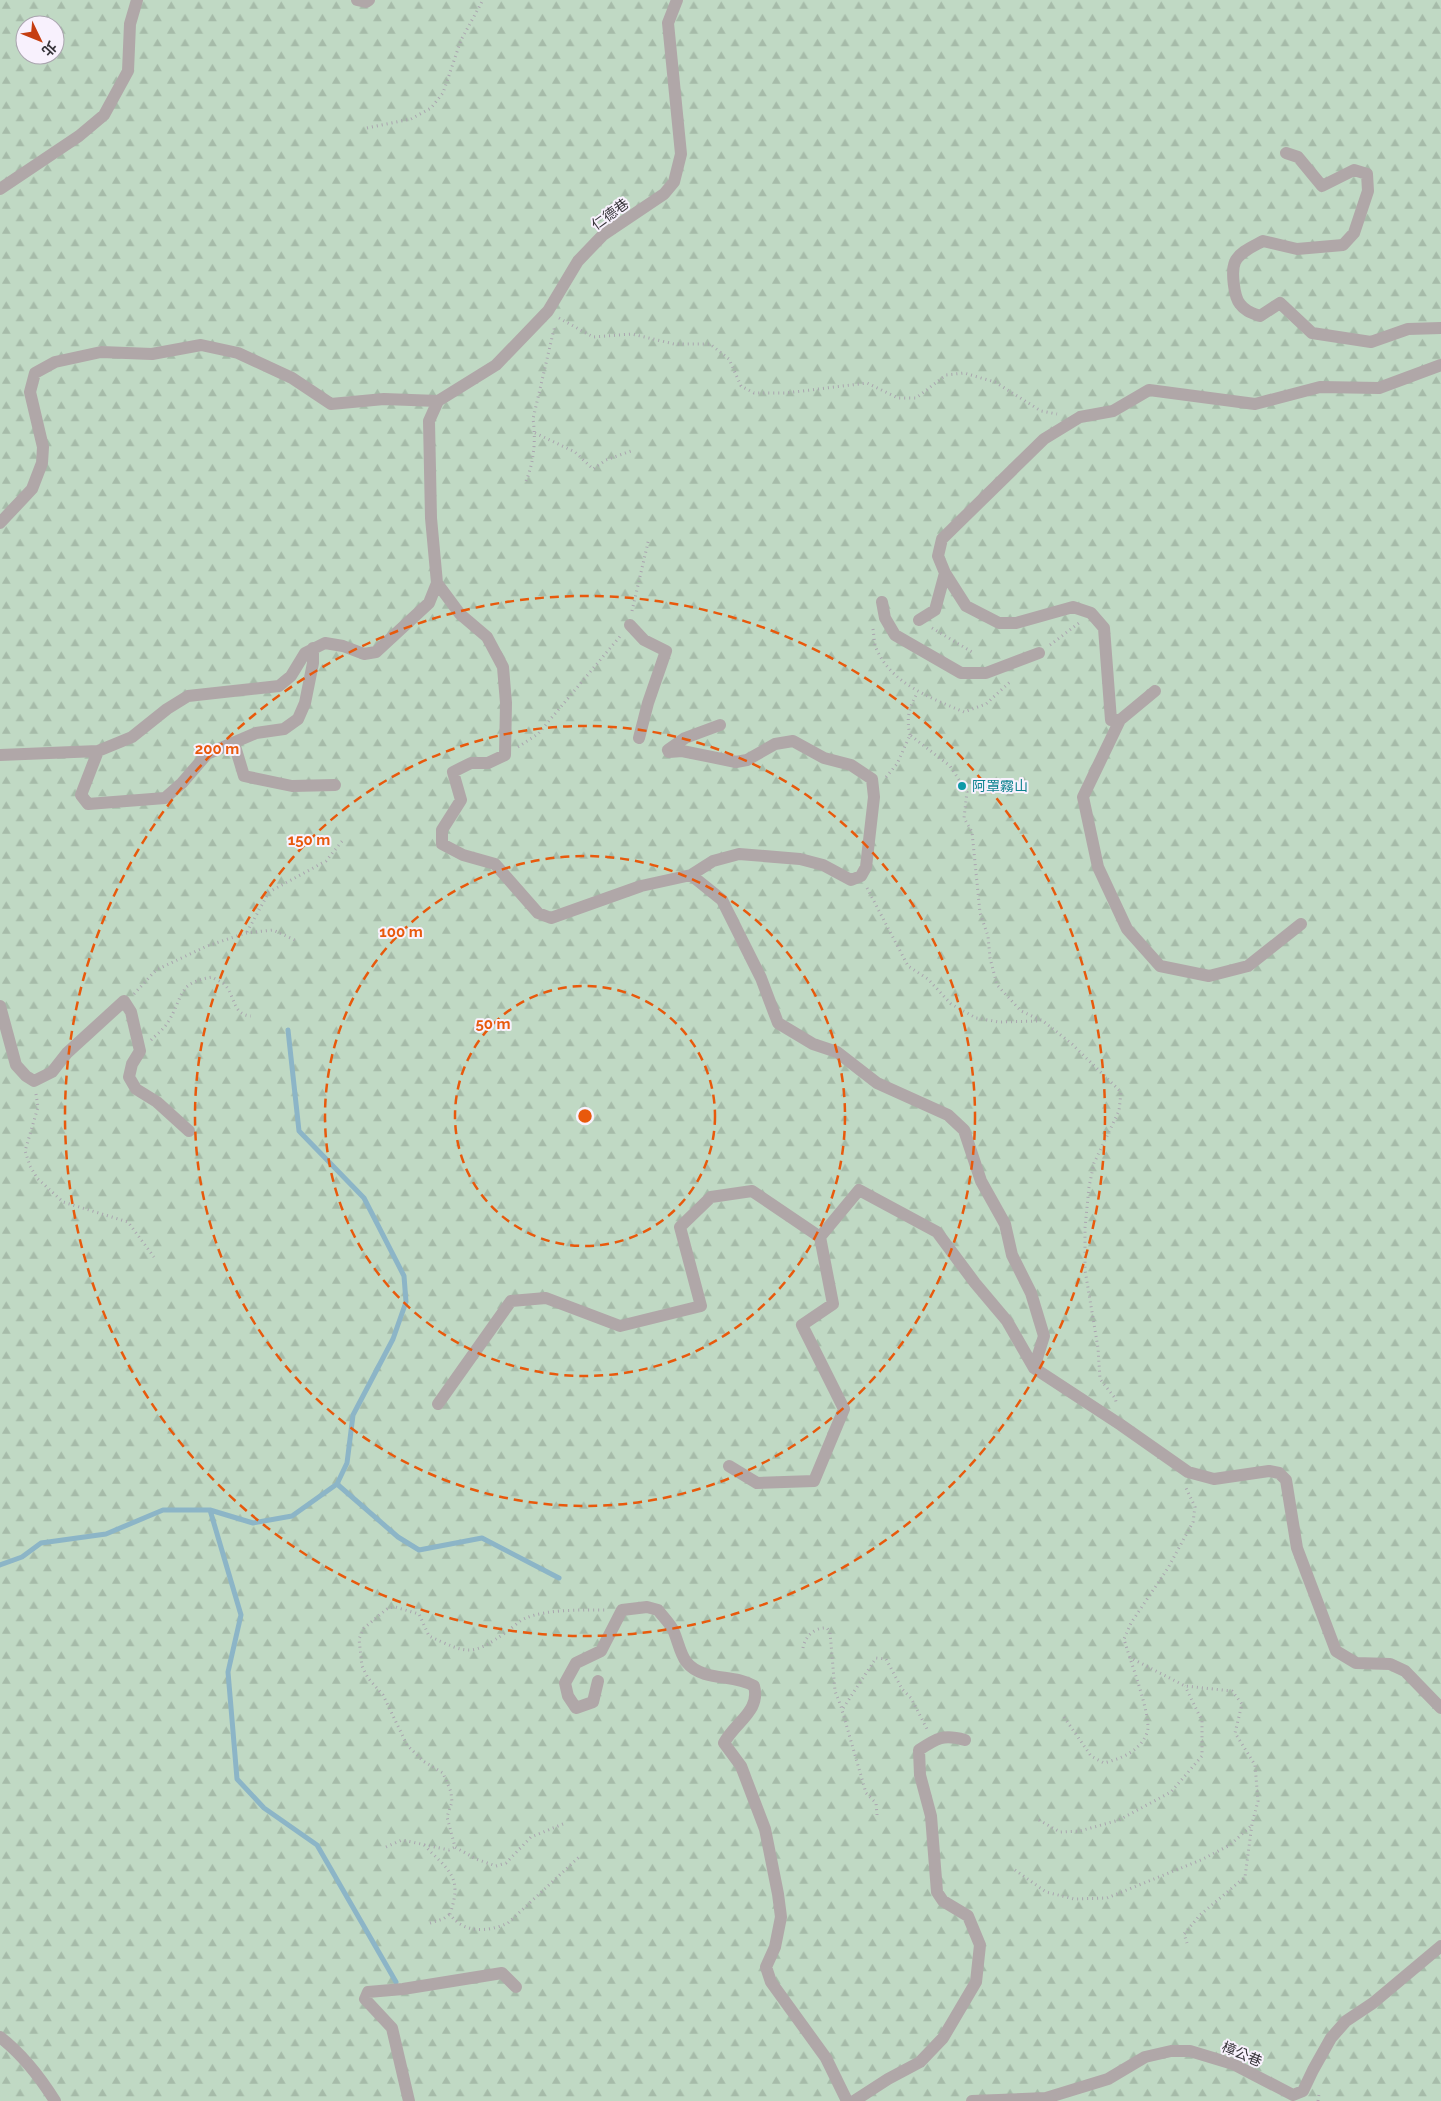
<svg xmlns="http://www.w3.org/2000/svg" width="1441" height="2101" viewBox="0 0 1441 2101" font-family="Raleway,'Noto Sans TC',sans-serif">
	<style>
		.forest { fill: url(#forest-firs); fill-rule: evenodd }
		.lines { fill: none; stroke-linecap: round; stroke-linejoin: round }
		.stream { stroke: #8cb5c7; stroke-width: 5 }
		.path { stroke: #aaa5af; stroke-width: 3; stroke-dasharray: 1 4; stroke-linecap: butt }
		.minor { stroke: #b0a7a8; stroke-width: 12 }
		.ring { fill: none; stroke: #e8590c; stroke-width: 2.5; stroke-dasharray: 9 6 }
		.culture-dot { fill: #0f9aa8; stroke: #f8f1fd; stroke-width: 2 }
		.labels { text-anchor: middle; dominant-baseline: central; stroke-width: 4; stroke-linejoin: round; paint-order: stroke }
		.street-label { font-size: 14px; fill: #363339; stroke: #f8f1fd }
		.culture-label { font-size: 14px; fill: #0d838f; stroke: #f8f1fd; text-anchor: start }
		.centre { fill: #e8590c; stroke: #f8f1fd; stroke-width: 2.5 }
		.ring-label { font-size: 15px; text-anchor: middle; font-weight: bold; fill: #e8590c; stroke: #f8f1fd; stroke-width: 4; stroke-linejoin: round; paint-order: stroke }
	</style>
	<defs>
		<pattern id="forest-firs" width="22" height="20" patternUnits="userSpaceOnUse" patternTransform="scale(1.25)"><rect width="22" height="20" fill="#c0d9c4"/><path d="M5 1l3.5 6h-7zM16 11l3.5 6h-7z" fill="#a6bba9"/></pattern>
	</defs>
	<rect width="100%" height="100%" fill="#f8f1fd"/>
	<!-- forest -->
	<path class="forest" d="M0,0H1441V2101H0ZM25,25H55V55H25Z"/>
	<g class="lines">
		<!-- stream -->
		<path class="stream" d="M337,1484L398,1537L419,1550L482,1538L559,1578
			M210,1510L241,1615L228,1672L237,1779L264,1808L317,1845L396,1982
			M0,1565L22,1557L41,1543L106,1534L163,1510H210L253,1523L292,1516L337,1484L347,1463L353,1415L393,1339L406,1302L404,1276L364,1198L299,1131L288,1030"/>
		<!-- path -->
		<path class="path" d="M367,128L411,119L431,108L443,93L461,40L483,0
			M559,318L593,337L632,334L674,344H710L729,359L741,386L754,393H786L867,383L898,398H916L946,375L964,373L995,382L1041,411L1057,414
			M535,433L575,452L593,469L606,460L631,451
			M526,481C534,462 536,439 533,419L554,329L553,326
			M632,611L649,538
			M932,628L972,652
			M873,629C874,635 874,643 876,648C891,684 931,698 964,712L986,704L1012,680
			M1050,645L1079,623
			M910,735C906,718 909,707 918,692
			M518,747L538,734L622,634
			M886,777L897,764L910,735L950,766L967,792L964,818L972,832L980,913L988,936L990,958L997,985L1021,1011L1043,1021L1072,1044L1121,1092L1119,1111L1094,1163L1089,1187L1085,1228V1270L1098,1348L1100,1379L1115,1398L1117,1405
			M867,888L908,966L928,979L951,1004L976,1018L999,1022L1040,1021
			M247,932L269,892L326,861L343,840
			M134,994L156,970L207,946L246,933L273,930L297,941
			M151,1040C157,1034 164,1029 168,1022C184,997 176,983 212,977C216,980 223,982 226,986C235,997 233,1015 251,1016
			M36,1094L38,1107L25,1151L30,1166L37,1178L63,1202L128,1222L154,1257
			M803,1648C805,1636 815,1627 827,1628L830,1632L835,1691L842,1709
			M1129,1657L1185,1686L1232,1691L1242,1704L1235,1733L1255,1765L1258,1801L1252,1824L1245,1877L1200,1915L1184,1934L1187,1943
			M1064,1717L1091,1756L1104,1763C1122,1758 1139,1752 1147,1733C1153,1719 1129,1658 1124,1639L1131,1623L1168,1568L1193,1522L1195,1507L1185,1486
			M877,1815L876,1803L866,1793L842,1710L876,1658L886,1659L902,1689L911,1698L927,1729
			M1039,1820L1060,1832L1080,1831L1119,1820L1171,1792L1202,1756V1721L1185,1686
			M563,1824L531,1837L506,1863L496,1866L476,1859L455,1847L447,1817L452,1802L451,1792L443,1773L423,1761L407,1745L383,1695L368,1678L362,1666L359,1639L364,1628L388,1608L395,1607L419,1614L429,1636C468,1654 471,1657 508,1631C513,1627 520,1620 526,1618C547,1609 584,1610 606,1610
			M424,1845C449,1871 463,1876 450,1914C463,1934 489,1932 508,1923L579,1857
			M386,1847L402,1840L449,1850L455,1847
			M1015,1870L1046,1892L1074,1899L1107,1898L1201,1860L1230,1845L1252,1825
			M430,1923L443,1919L450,1914
			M1318,2101L1319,2094"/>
		<!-- minor -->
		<path class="minor" d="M357,0L366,2L369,0
			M1286,153L1298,157L1322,186L1354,170L1367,174L1368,191L1354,233L1343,245L1297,249L1263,241C1254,246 1239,252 1235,262C1231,271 1234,297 1240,304C1245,311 1252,313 1260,316L1280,303L1312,333L1371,342L1408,329L1441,328
			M0,189L79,136L104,115L128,71L130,24L137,0
			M438,401L429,421L431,518L437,583L460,614L487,637L503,667L506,703L505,755L488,763H471L453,772L461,800L442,830V844L463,855L495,864L538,913L551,918L641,886L691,875L722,900L761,978L778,1023L813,1044L837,1052L877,1083L948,1115L964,1130L981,1181L1005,1224L1012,1255L1031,1293L1044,1336L1034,1368
			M438,401L496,365L548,311L578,261L603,235L664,194L674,182L681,154L668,23L677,0
			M0,523L32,489L42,463L43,447L30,392L35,373L55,362L101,352L152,354L201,345L238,353L292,378L331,404L384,399L438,401
			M882,602L885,618L895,635L961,673H986L1039,653
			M919,620L935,610L945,573
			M630,625L644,640L666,651L648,703L639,738
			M1155,691L1120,720H1111L1104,628L1091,613L1073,607L1016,623H999L966,606L945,573L938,556L942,539L1044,439L1080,417L1113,411L1149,390L1255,404L1320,387L1379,388L1441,365
			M1120,720L1083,797L1098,867L1127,929L1160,966L1209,976L1248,966L1301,924
			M234,743L244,776L292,786L335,785
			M98,751L81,795L88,804L165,798L182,783L207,754L256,733L284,729L298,719L305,703L313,663V648
			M0,755L98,751L132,737L167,709L188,696L279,686L291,676L305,653L325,643L343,646L364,654L376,652L429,603L437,583
			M691,875L713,861L739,854L800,859L823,865L851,880L861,876L866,867L874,797L872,779L851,765L824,758L793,741L775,744L747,760L736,762L682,751L669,752L668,750L685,738L720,725
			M0,1006L16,1065L26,1076L34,1081L52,1072L67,1053L124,1001L131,1012L140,1051L132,1064L129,1077L136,1089L157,1102L189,1131
			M438,1404L511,1301L546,1298L620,1326L701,1306L680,1227L711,1197L752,1191L820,1237
			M729,1466L757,1483L814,1481L844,1409L802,1325L833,1304L820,1237L859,1190L937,1232L975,1283L1007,1321L1034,1368L1121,1425L1188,1472L1214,1479L1269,1471L1279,1473L1286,1480L1297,1548L1336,1651L1356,1663L1390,1664L1405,1671L1441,1708
			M598,1681L593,1702L576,1708L568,1696L565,1683L576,1663L601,1651L622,1610L647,1607L658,1610C663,1617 671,1624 674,1632C682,1652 681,1666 705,1674C722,1679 739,1677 754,1686C761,1711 735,1722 724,1743L741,1766L765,1829L778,1894L781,1917L775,1947L766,1967L771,1982L826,2058L847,2101
			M0,2037C22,2054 40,2077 55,2101
			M409,2101L392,2028L365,1999L368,1992L403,1989L502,1973L516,1987
			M854,2101L888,2079L920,2062L943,2038L976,1982L980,1945L968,1916L943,1901L937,1892L931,1816L920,1775L919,1750C937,1738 943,1734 965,1740
			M972,2101L1046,2098L1108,2079L1145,2057L1171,2051H1190L1233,2064L1293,2095L1303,2091L1313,2070L1331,2038L1346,2021L1373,2003L1441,1946"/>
	</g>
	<!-- distance rings -->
	<g class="ring">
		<circle cx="585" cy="1116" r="130"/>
		<circle cx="585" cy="1116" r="260"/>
		<circle cx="585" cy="1116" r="390"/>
		<circle cx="585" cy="1116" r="520"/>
	</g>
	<!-- markers -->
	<circle class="culture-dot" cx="962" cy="786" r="5"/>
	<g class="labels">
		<!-- street labels -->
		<g class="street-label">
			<text transform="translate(610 214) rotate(-36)">仁德巷</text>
			<text transform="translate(1242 2054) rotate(23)">樟公巷</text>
		</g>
		<!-- culture labels -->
		<g class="culture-label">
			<text x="972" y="786">阿罩霧山</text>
		</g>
	</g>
	<circle cx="585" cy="1116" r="8" class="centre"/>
	<g class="ring-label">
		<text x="217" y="754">200 m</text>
		<text x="309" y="845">150 m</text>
		<text x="401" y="937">100 m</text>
		<text x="493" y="1029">50 m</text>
	</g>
	<!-- north arrow -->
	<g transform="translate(40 40) rotate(133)"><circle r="24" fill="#f8f1fd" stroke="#aaa5af"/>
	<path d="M0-4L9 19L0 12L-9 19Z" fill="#c63e11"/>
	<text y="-8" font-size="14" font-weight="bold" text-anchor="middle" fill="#363339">北</text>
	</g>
</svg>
